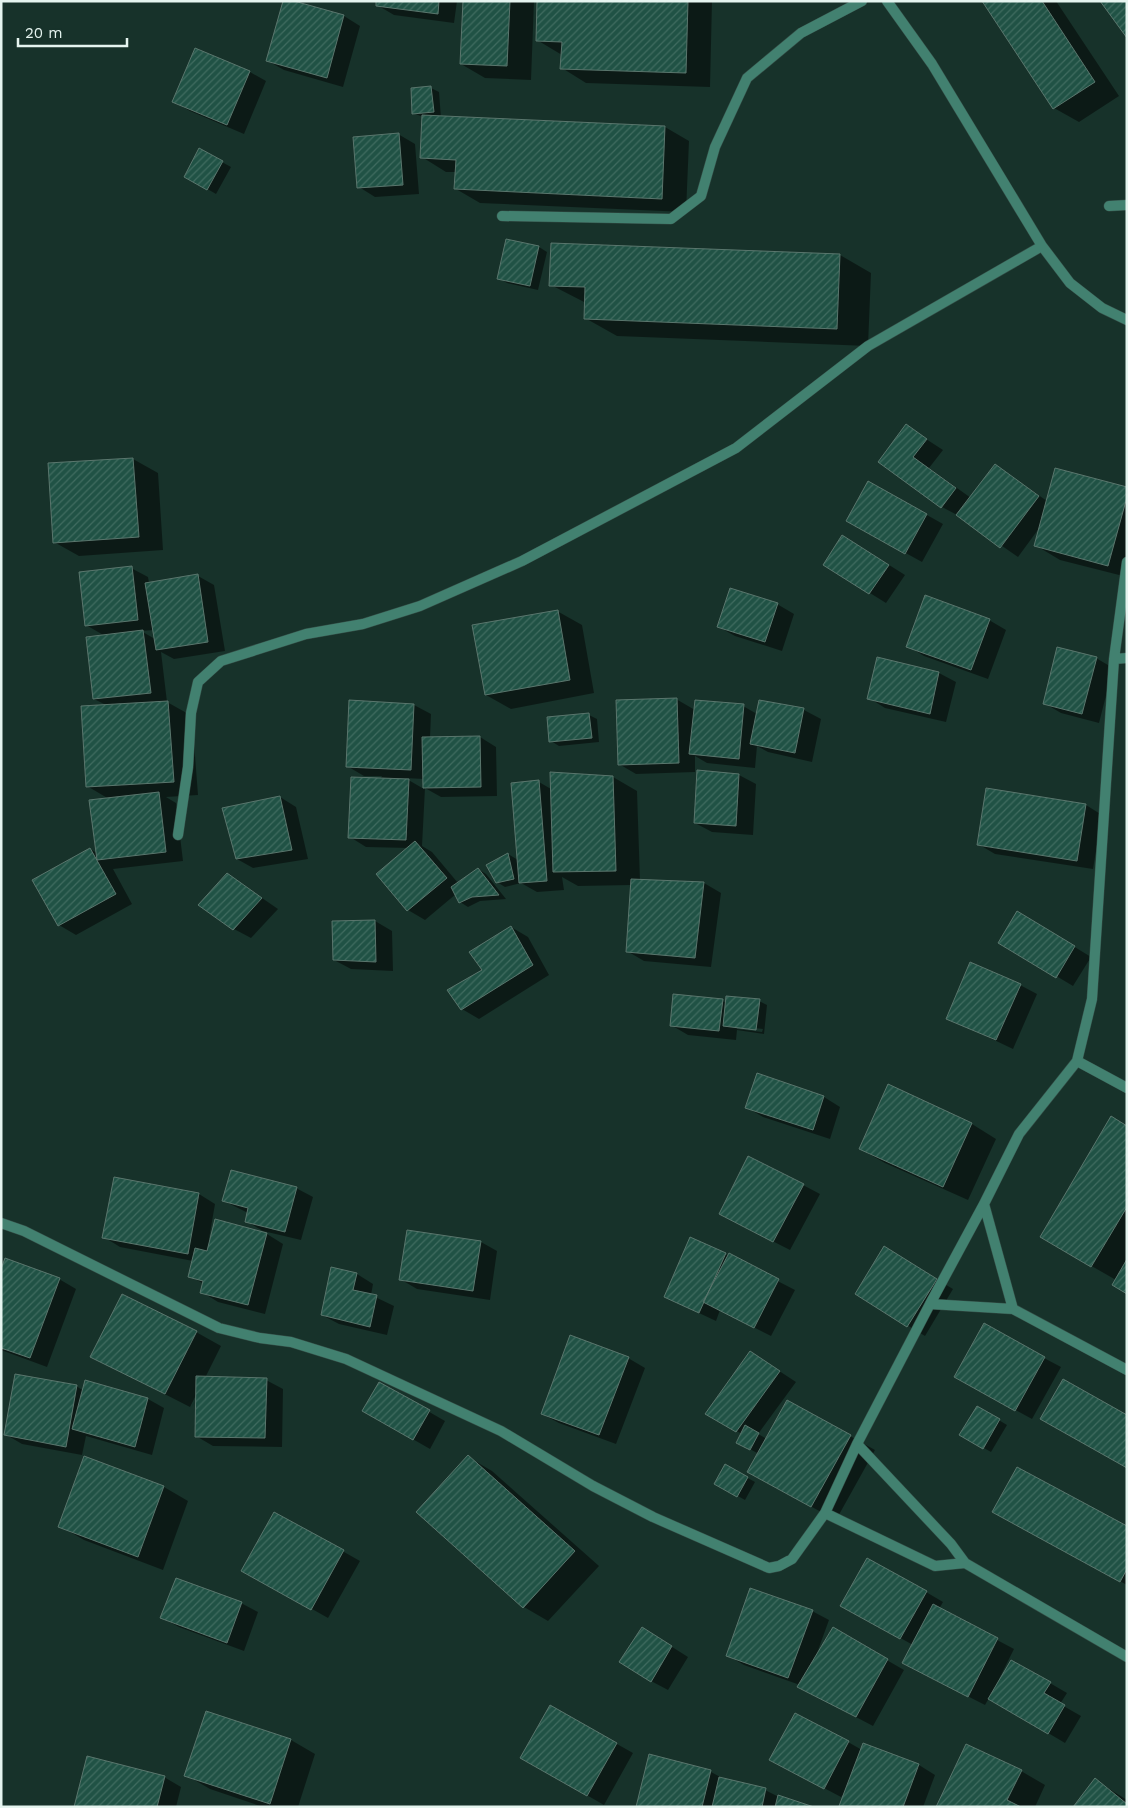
<svg xmlns="http://www.w3.org/2000/svg" width="1128" height="1808" viewBox="0 0 1128 1808" font-family="'Work Sans',sans-serif">
	<style>
		.shadow { fill: #0007; fill-rule: evenodd }
		.building { fill: url(#building-hatch); stroke: #5a766d }
		.lines { fill: none; stroke-linecap: round; stroke-linejoin: round }
		.street-casing { stroke: #344d46; stroke-width: 11 }
		.street { stroke: #428170; stroke-width: 10 }
	</style>
	<defs>
		<pattern id="building-hatch" width="6" height="6" patternUnits="userSpaceOnUse" patternTransform="scale(1.25)"><rect width="6" height="6" fill="#205245"/><path d="M-1 1l2-2M0 6l6-6M5 7l2-2" fill="none" stroke="#406c60"/></pattern>
	</defs>
	<rect width="100%" height="100%" fill="#17322a"/>
	<!-- shadow -->
	<path class="shadow" d="M290,1L344,16L360,26L343,87L284,70L268,61Z
		M377,1H457L454,23L394,15L377,5Z
		M464,1H534L531,80L485,78L461,64Z
		M538,1H712L710,87L586,83L562,68V55L537,40Z
		M984,1H1056L1119,96L1079,122L1054,108Z
		M196,49L250,72L266,81L244,134L190,111L174,102Z
		M431,88L439,92L441,118L665,127L689,141L686,212L480,203L456,189L457,172H446L422,157L423,117L413,113Z
		M398,134L415,144L419,194L375,197L359,187Z
		M200,150L231,167L216,194L185,176Z
		M539,247L547,252L538,290L507,283L499,278Z
		M840,255L871,273L868,346L617,336L585,318L586,303L551,285Z
		M906,426L943,450L929,468L971,498L995,465L1047,501L1127,488V577L1060,560L1035,545L1040,527L1018,557L959,516L942,507L880,462Z
		M133,459L158,473L163,550L79,556L54,542Z
		M868,482L943,524L922,562L864,530Z
		M859,546L905,575L886,603L825,565Z
		M131,568L148,577L149,583L198,576L214,585L225,651L174,659L161,652L167,702L192,716L198,795L166,797L176,803L183,861L113,869L132,904L76,935L59,925L34,880L90,849L97,853L109,799L87,786L106,705L94,699L105,636L86,625ZM154,630L155,639L141,631Z
		M777,604L794,614L782,651L735,636L719,627Z
		M557,611L582,625L594,693L511,709L486,695Z
		M989,620L1006,630L988,679L924,656L908,646Z
		M878,658L939,673L956,682L946,722L885,708L869,698Z
		M1096,658L1113,668L1099,723L1061,713L1044,703Z
		M676,699L695,710L743,706L757,714L760,701L804,710L821,719L812,762L768,752L757,746L755,768L707,763L695,756V772L636,774L619,764Z
		M350,702L414,705L431,714L430,738L480,737L496,747L497,796L441,797L425,788L422,846L432,852L458,883L478,869L486,874L506,899L480,901L468,907L460,902L456,894L425,920L408,910L377,874L409,848L366,847L350,837L382,776H364L347,766ZM405,778L424,779V789Z
		M589,715L597,719L599,742L559,746L551,741Z
		M698,772L739,775L756,784L753,835L712,832L695,823Z
		M613,777L637,791L640,881L704,883L721,893L711,967L644,961L627,951L632,885L578,886L562,877L564,890L537,892L521,883L505,887L497,882L508,854L518,860L539,782L551,789Z
		M280,797L296,807L308,859L253,868L237,859Z
		M1086,805L1102,815L1093,869L995,854L978,844Z
		M227,874L278,909L251,938L234,929Z
		M375,921L392,931L393,971L351,969L334,960Z
		M1034,922L1091,957L1073,986L999,942Z
		M511,927L528,937L549,975L479,1019L462,1009Z
		M1020,985L1037,994L1013,1049L948,1018Z
		M722,1001L727,1003L759,1001L767,1005L764,1034L737,1030L736,1040L688,1035L671,1025ZM737,1026L763,1029L762,1032L737,1029Z
		M757,1075L824,1097L840,1107L830,1139L763,1117L746,1107Z
		M889,1086L972,1124L996,1139L968,1200L885,1163L860,1149Z
		M1127,1127V1292L1116,1280L1041,1237Z
		M115,1179L199,1194L215,1204L209,1239L267,1234L283,1244L265,1314L218,1302L202,1292L204,1284L190,1276L193,1261L120,1247L104,1237Z
		M803,1185L820,1194L790,1250L737,1223Z
		M296,1188L313,1197L301,1240L263,1231L246,1221L248,1213L224,1201Z
		M481,1242L497,1251L490,1300L417,1289L400,1279Z
		M725,1254L795,1290L771,1336L720,1310L716,1321L665,1297Z
		M901,1258L953,1289L925,1336L856,1294Z
		M1,1273L59,1279L76,1289L47,1367L1,1350Z
		M357,1274L373,1284L371,1295L394,1306L387,1335L339,1324L322,1315Z
		M196,1332L221,1346L205,1378L266,1380L283,1389L282,1447L213,1446L196,1436L197,1393L190,1407L92,1357Z
		M628,1358L645,1368L616,1444L559,1423L542,1414Z
		M1044,1358L1061,1367L1032,1419L972,1386Z
		M767,1363L796,1382L758,1434L767,1439L850,1436L875,1450L836,1520L773,1486L759,1454L746,1447L742,1434L707,1414Z
		M379,1383L445,1421L430,1449L364,1411Z
		M76,1386L84,1391L148,1399L164,1408L152,1455L86,1436L82,1455L22,1444L5,1434Z
		M977,1407L1007,1425L991,1452L961,1435Z
		M85,1457L164,1487L188,1501L163,1570L84,1540L60,1526Z
		M468,1457L492,1471L599,1566L548,1621L524,1607L418,1512Z
		M726,1466L755,1482L745,1500L716,1484Z
		M275,1513L360,1561L328,1618L243,1570Z
		M1018,1526L1127,1528V1585Z
		M926,1592L943,1602L939,1609L1014,1649L996,1685L997,1686L1012,1661L1067,1693L1060,1704L1081,1716L1065,1743L989,1698L985,1705L920,1672L913,1645L859,1615Z
		M241,1603L258,1612L244,1651L179,1627L162,1618Z
		M812,1611L829,1620L817,1653L833,1629L904,1670L873,1726L816,1696L800,1685L744,1665L727,1655Z
		M658,1638L688,1657L668,1690L651,1681Z
		M551,1707L633,1753L604,1805L522,1758Z
		M207,1713L291,1740L315,1754L298,1807H263L210,1789L186,1775Z
		M848,1742L862,1750L864,1745L919,1765L935,1775L923,1807H842L845,1793L841,1797L788,1769Z
		M650,1756L711,1772L726,1780L765,1790L779,1797L810,1807H637Z
		M1021,1771L1045,1785L1035,1807H938Z
		M164,1777L181,1787L176,1807H75Z
		M1095,1780L1127,1800V1807Z"/>
	<!-- building -->
	<path class="building" d="M283,1H294L344,15L327,78L266,61Z
		M376,1H439L438,14L376,6Z
		M463,1H510L507,66L460,64Z
		M537,1H688L686,73L560,69L562,42L536,41Z
		M982,1H1042L1095,82L1053,109Z
		M1100,1H1127V38Z
		M195,48L250,71L227,125L172,102Z
		M431,86L434,112L412,114L411,88Z
		M422,115L665,126L662,199L454,189L456,160L420,158Z
		M399,133L403,185L357,188L353,137Z
		M199,148L223,161L207,190L184,177Z
		M506,239L539,246L530,286L497,279Z
		M551,243L840,254L837,329L584,319L585,287L549,286Z
		M906,424L927,439L913,457L956,488L941,508L878,462Z
		M133,458L139,537L53,543L48,463Z
		M995,464L1039,496L1000,548L956,515Z
		M1055,468L1127,487V497L1108,566L1034,546Z
		M868,481L927,514L905,554L846,521Z
		M842,535L889,565L869,594L823,565Z
		M132,566L138,620L85,626L79,572Z
		M198,574L208,642L156,650L145,583Z
		M730,588L778,603L765,642L717,627Z
		M925,595L990,619L971,670L906,647Z
		M558,610L570,680L485,695L472,625Z
		M143,630L151,693L93,699L86,637Z
		M1057,647L1097,657L1082,714L1043,704Z
		M877,657L939,672L930,714L867,699Z
		M677,698L679,763L618,765L616,700Z
		M349,700L414,704L411,770L346,767Z
		M695,700L744,704L739,759L689,754Z
		M759,700L804,708L795,753L750,744Z
		M168,701L174,782L86,787L81,706Z
		M589,713L592,738L549,742L547,717Z
		M480,736L481,787L423,788L422,737Z
		M697,770L739,774L736,826L694,823Z
		M550,772L613,776L616,871L553,872Z
		M351,777L409,779L406,840L348,838Z
		M539,780L547,881L519,883L511,783Z
		M986,788L1086,804L1077,861L977,845Z
		M159,792L166,852L97,860L89,800Z
		M280,796L292,850L236,859L222,808Z
		M415,841L447,878L407,911L376,874Z
		M90,848L116,894L58,926L32,880Z
		M508,853L514,879L496,883L486,865Z
		M478,868L499,895L472,897L459,903L451,887Z
		M227,873L262,898L233,930L198,905Z
		M631,879L704,882L695,958L626,952Z
		M1017,911L1075,946L1056,978L998,943Z
		M375,920L376,962L333,960L332,921Z
		M511,926L533,965L461,1010L447,990L482,970L469,952Z
		M970,962L1021,984L996,1040L946,1019Z
		M673,994L723,999L719,1031L670,1026Z
		M726,996L760,999L756,1030L723,1026Z
		M757,1073L824,1096L813,1130L745,1108Z
		M888,1084L972,1123L943,1187L859,1149Z
		M1111,1116L1127,1126V1207L1091,1267L1040,1237Z
		M748,1156L804,1184L773,1242L719,1214Z
		M231,1170L297,1187L285,1232L245,1222L248,1208L222,1201Z
		M114,1177L199,1193L188,1254L102,1238Z
		M215,1219L267,1233L248,1305L200,1293L203,1281L188,1277L195,1248L207,1251Z
		M407,1230L481,1241L473,1291L399,1280Z
		M690,1237L726,1253L699,1313L664,1297Z
		M884,1246L937,1279L907,1327L855,1294Z
		M729,1253L779,1279L754,1328L703,1302Z
		M5,1258L60,1278L30,1358L1,1348V1269Z
		M1127,1259V1294L1112,1285Z
		M331,1267L357,1273L353,1290L377,1295L370,1327L321,1315Z
		M122,1294L197,1331L165,1394L90,1357Z
		M984,1323L1045,1357L1015,1411L954,1377Z
		M570,1335L629,1357L599,1435L541,1414Z
		M750,1351L780,1371L736,1432L705,1414Z
		M15,1374L77,1385L66,1447L4,1435Z
		M196,1376L267,1378L265,1438L195,1437Z
		M1063,1379L1127,1415V1468L1040,1419Z
		M85,1380L148,1398L135,1447L72,1429Z
		M379,1382L430,1410L413,1440L362,1411Z
		M787,1400L851,1435L811,1507L747,1472Z
		M977,1406L1000,1419L983,1449L959,1435Z
		M745,1425L759,1433L750,1450L736,1443Z
		M468,1455L575,1551L523,1608L416,1512Z
		M84,1456L164,1486L138,1557L58,1527Z
		M725,1464L748,1477L737,1497L714,1484Z
		M1017,1467L1127,1526V1569L1120,1582L992,1512Z
		M274,1512L344,1550L311,1610L241,1571Z
		M867,1558L927,1591L900,1639L840,1606Z
		M176,1578L242,1602L227,1643L160,1618Z
		M750,1588L813,1610L788,1678L726,1656Z
		M933,1604L998,1638L968,1697L902,1663Z
		M642,1627L672,1646L651,1682L619,1662Z
		M833,1627L888,1659L856,1717L797,1687Z
		M1011,1660L1051,1682L1044,1693L1065,1705L1048,1734L988,1699Z
		M550,1705L617,1743L587,1796L520,1758Z
		M206,1711L291,1739L270,1804L184,1776Z
		M795,1713L849,1741L824,1789L769,1760Z
		M863,1743L919,1764L903,1807L839,1806Z
		M966,1744L1022,1770L1007,1800L1021,1807H936Z
		M649,1754L711,1770L702,1807H636Z
		M87,1756L165,1776L157,1807H74Z
		M719,1777L766,1788L762,1807H712Z
		M1095,1778L1127,1804V1807H1073Z
		M778,1795L814,1807H775Z"/>
	<g class="lines">
		<!-- street casing -->
		<g class="street-casing">
			<path id="street" d="M887,1L932,64L1042,246L1070,283L1102,308L1127,320
				M1109,206L1127,205
				M502,216L671,219L701,196L715,147L747,78L801,33L862,1
				M1114,659L1127,658
				M178,835L188,767L191,713L198,682L221,661L306,634L363,624L420,606L522,561L736,448L868,346L1042,246
				M1077,1061L1127,1088
				M1,1223L24,1231L219,1328L260,1338L291,1342L346,1359L501,1431L593,1486L653,1517L769,1568L779,1566L792,1559L825,1513L857,1444
				M930,1304L984,1204
				M1013,1309L984,1204L1019,1134L1077,1061L1092,999L1114,659L1127,562
				M1127,1370L1013,1309L930,1304L857,1444L951,1544L965,1563L1127,1657
				M825,1513L935,1566L965,1563"/>
		</g>
		<!-- street -->
		<use href="#street" class="street"/>
	</g>
	<!-- border -->
	<rect width="1128" height="1808" fill="none" stroke="#e5f4ef" stroke-width="5"/>
	<!-- scale -->
	<path d="M18 38v8h109v-8" fill="none" stroke="#e5f4ef" stroke-width="2.5"/>
	<text x="25" y="38" font-size="15" fill="#e5f4ef" stroke="#17322a" stroke-width="4" paint-order="stroke">20 m</text>
</svg>
